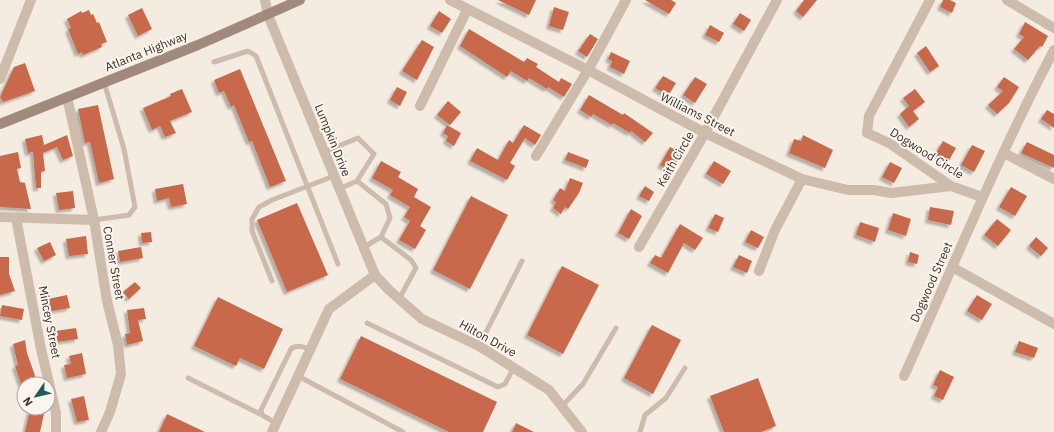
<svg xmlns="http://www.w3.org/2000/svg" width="1054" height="432" viewBox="0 0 1054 432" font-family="'IBM Plex Sans',sans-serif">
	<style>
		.building { fill: #c8694b; filter: url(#shadow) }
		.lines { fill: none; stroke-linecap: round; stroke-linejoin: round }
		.lane { stroke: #cdbbac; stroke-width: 5 }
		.street { stroke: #cdbbac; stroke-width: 10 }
		.secondary { stroke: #a18a7d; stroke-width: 10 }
		.labels { text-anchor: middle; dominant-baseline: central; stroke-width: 4; stroke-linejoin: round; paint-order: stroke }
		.street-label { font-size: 12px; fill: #3b302b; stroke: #fbf5ee }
	</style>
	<defs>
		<filter id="shadow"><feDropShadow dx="-3" dy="3" stdDeviation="1" flood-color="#0004"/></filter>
	</defs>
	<rect width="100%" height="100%" fill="#f4ebe1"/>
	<!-- building -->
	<path class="building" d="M498,0H536L529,15Z
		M645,0H671L676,3L669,14Z
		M804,0H817L803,17L796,11Z
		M943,0H950L956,3L952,13L940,7Z
		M554,7L569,12L563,30L549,26Z
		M142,8L152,29L138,36L128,15Z
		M89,10L91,15L93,14L97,23L99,22L107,42L101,44L102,47L83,55L82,52L78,54L68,29L71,28L67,19L81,11L82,13Z
		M439,11L451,19L442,33L430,26Z
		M740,13L751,20L744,31L733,24Z
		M1025,22L1048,36L1042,47L1040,46L1028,60L1014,49L1024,37L1019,34Z
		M710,25L724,33L719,42L705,35Z
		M469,29L524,62L527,58L538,64L536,67L559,82L561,78L572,84L564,97L548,87L547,89L529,78L527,81L511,71L507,77L460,46Z
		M590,34L598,39L587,57L578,51Z
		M422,40L434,47L417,80L402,71Z
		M926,46L939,66L930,72L917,53Z
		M611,52L630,61L624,74L610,67L612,61L608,59Z
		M25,63L35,91L3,102L0,97L14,67Z
		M240,69L286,181L270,187L252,141L249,142L234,105L231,107L224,91L219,93L214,80Z
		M663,76L676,83L668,96L655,88Z
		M695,77L707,84L695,103L683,95Z
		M1004,77L1019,87L1009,103L997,114L988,105L1003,91L997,87Z
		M397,87L407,92L400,106L390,100Z
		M182,89L192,112L170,121L176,133L165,137L160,126L152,130L143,108L171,96L170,94Z
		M915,89L925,102L913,111L919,119L909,127L900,114L909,106L903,98Z
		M589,95L623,115L624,113L653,133L645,142L631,131L630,133L613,123L612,125L593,114L591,117L580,110Z
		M448,101L461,112L450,125L437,115Z
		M98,105L114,179L99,183L90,142L85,143L78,109Z
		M1047,110L1054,114V128L1041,119Z
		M447,125L461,133L454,146L446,141L448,136L443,133Z
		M524,125L541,135L535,145L525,138L510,163L515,166L507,180L470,161L477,148L498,160L509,140L513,143Z
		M42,135L44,145L67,135L73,156L63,160L57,147L43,153L45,171L41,172V188H36L33,152L28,153L25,139Z
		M803,135L833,150L825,168L789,153L794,139L801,141Z
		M943,141L956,148L948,162L935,155Z
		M1027,142L1054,155V168L1021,153Z
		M972,145L985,151L974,172L961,165Z
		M670,147L682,153L672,171L660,165Z
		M18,152L21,168L17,169L20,182L25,183L31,209L0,207V156Z
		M568,152L589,160L586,168L565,160Z
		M381,161L401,172L398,177L418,189L414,197L431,207L420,226L426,230L415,249L399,240L410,221L404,217L410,207L390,195L393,190L372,178Z
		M714,161L731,171L723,184L706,174Z
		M890,162L902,168L894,183L882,177Z
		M570,178L583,183L579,193L568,209L565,207L561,214L553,208L556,202L553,200L560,188L565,191Z
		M183,184L187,204L171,207L169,198L157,201L155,189Z
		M645,186L654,192L649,201L639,196Z
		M1011,187L1027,196L1015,216L999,207Z
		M73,191L75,208L59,210L56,193Z
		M471,196L508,215L470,289L433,270Z
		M297,203L328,275L287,292L257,220Z
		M930,207L954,211L951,225L928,220Z
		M631,209L642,216L629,239L618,233Z
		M893,213L911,219L906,236L888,230Z
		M715,214L724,218L718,232L708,228Z
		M997,219L1011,230L998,246L984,235Z
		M860,222L879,228L875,242L856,235Z
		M680,224L703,238L695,250L684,243L668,273L650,263L655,255L661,258Z
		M751,230L764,237L758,248L745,242Z
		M151,232L152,242L142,243L141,233Z
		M86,236L88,254L69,256L66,239Z
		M1036,237L1048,248L1041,256L1029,246Z
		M50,242L56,255L44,261L37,248Z
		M141,247L143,258L120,262L118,251Z
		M910,252L919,255L917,264L908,262Z
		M739,255L752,261L747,273L733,267Z
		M0,257H9V274L15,291L0,295Z
		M562,266L599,285L563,354L527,335Z
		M135,282L141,288L129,299L123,292Z
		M67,295L70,308L51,311L48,299Z
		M977,295L992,304L982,320L967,311Z
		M218,297L283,329L264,369L240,358L236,366L194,346Z
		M2,305L24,309L22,320L0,316Z
		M144,308L146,319L138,320L143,341L127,345L125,334L130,333L127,310Z
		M652,325L681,340L653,394L624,378Z
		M76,328L78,339L56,342L55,331Z
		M361,336L497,402L483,432H449L340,379Z
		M25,340L27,353L38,384H21L15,366L18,365L13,344Z
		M1019,341L1038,348L1034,358L1015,352Z
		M82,353L86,374L67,378L64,365L71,364L69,356Z
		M940,370L954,377L943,400L934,396L938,387L933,385Z
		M758,378L776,426L761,432H724L710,396Z
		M84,396L89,420L77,422L71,399Z
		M30,410L44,414L40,432H25Z
		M167,414L205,432H159Z
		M516,423L534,432H512Z"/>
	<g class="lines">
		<!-- lane -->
		<path class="lane" d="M214,62L248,51L256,56L338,264
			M324,152L358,138L374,154L357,181
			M339,189L357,181L386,204L390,218L381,237
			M94,220L129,215L135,207L124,149L104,82
			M364,247L381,237L411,260L416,268L399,299
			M272,281L252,231V219L259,207L272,200L334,176
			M367,323L498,387L505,384L514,367
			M479,346L522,261
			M298,376L403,432
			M188,378L262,415
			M562,406L583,384L616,328
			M276,423L262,415L261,410L291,349C297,344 303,347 310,349
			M640,432L645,415L666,398L685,368"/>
		<!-- street -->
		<path class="street" d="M265,0L268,15L375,275L389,290L422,319L479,346L549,390L582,432
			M450,0L588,70L705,133L802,179L848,190H874L891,193L951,186
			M930,0L869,116L867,133L889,143L951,186L982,197
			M1007,0L1054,28
			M0,79L31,0
			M67,97L94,220L107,301L118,345L121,374L110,412L101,432
			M420,106L467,10
			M1004,153L1054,179
			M536,156L588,70L626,0
			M0,217L94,220
			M16,218L41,349L56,413V432
			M639,247L705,133L777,0
			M952,267L1054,324
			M759,271L775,230L802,179
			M904,376C953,267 998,156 1054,50
			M272,432L329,309L375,275"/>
		<!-- secondary -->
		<path class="secondary" d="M0,124L198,45L300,0"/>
	</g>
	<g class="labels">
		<!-- street labels -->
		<g class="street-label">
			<text transform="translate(146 51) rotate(-22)">Atlanta Highway</text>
			<text transform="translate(698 114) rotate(27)">Williams Street</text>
			<text transform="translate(333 140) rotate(68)">Lumpkin Drive</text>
			<text transform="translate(927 153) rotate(32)">Dogwood Circle</text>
			<text transform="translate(675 159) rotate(-60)">Keith Circle</text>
			<text transform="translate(114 263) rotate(80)">Conner Street</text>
			<text transform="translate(931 282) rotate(-66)">Dogwood Street</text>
			<text transform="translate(50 322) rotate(79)">Mincey Street</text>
			<text transform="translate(488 338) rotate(29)">Hilton Drive</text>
		</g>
	</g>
	<!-- north arrow -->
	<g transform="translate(36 396) rotate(236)"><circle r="19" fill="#fbf5ee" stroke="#aea6a0"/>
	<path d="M0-3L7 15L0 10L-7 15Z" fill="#1f5a5e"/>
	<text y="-6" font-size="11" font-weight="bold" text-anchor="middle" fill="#3b302b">N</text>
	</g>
</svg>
